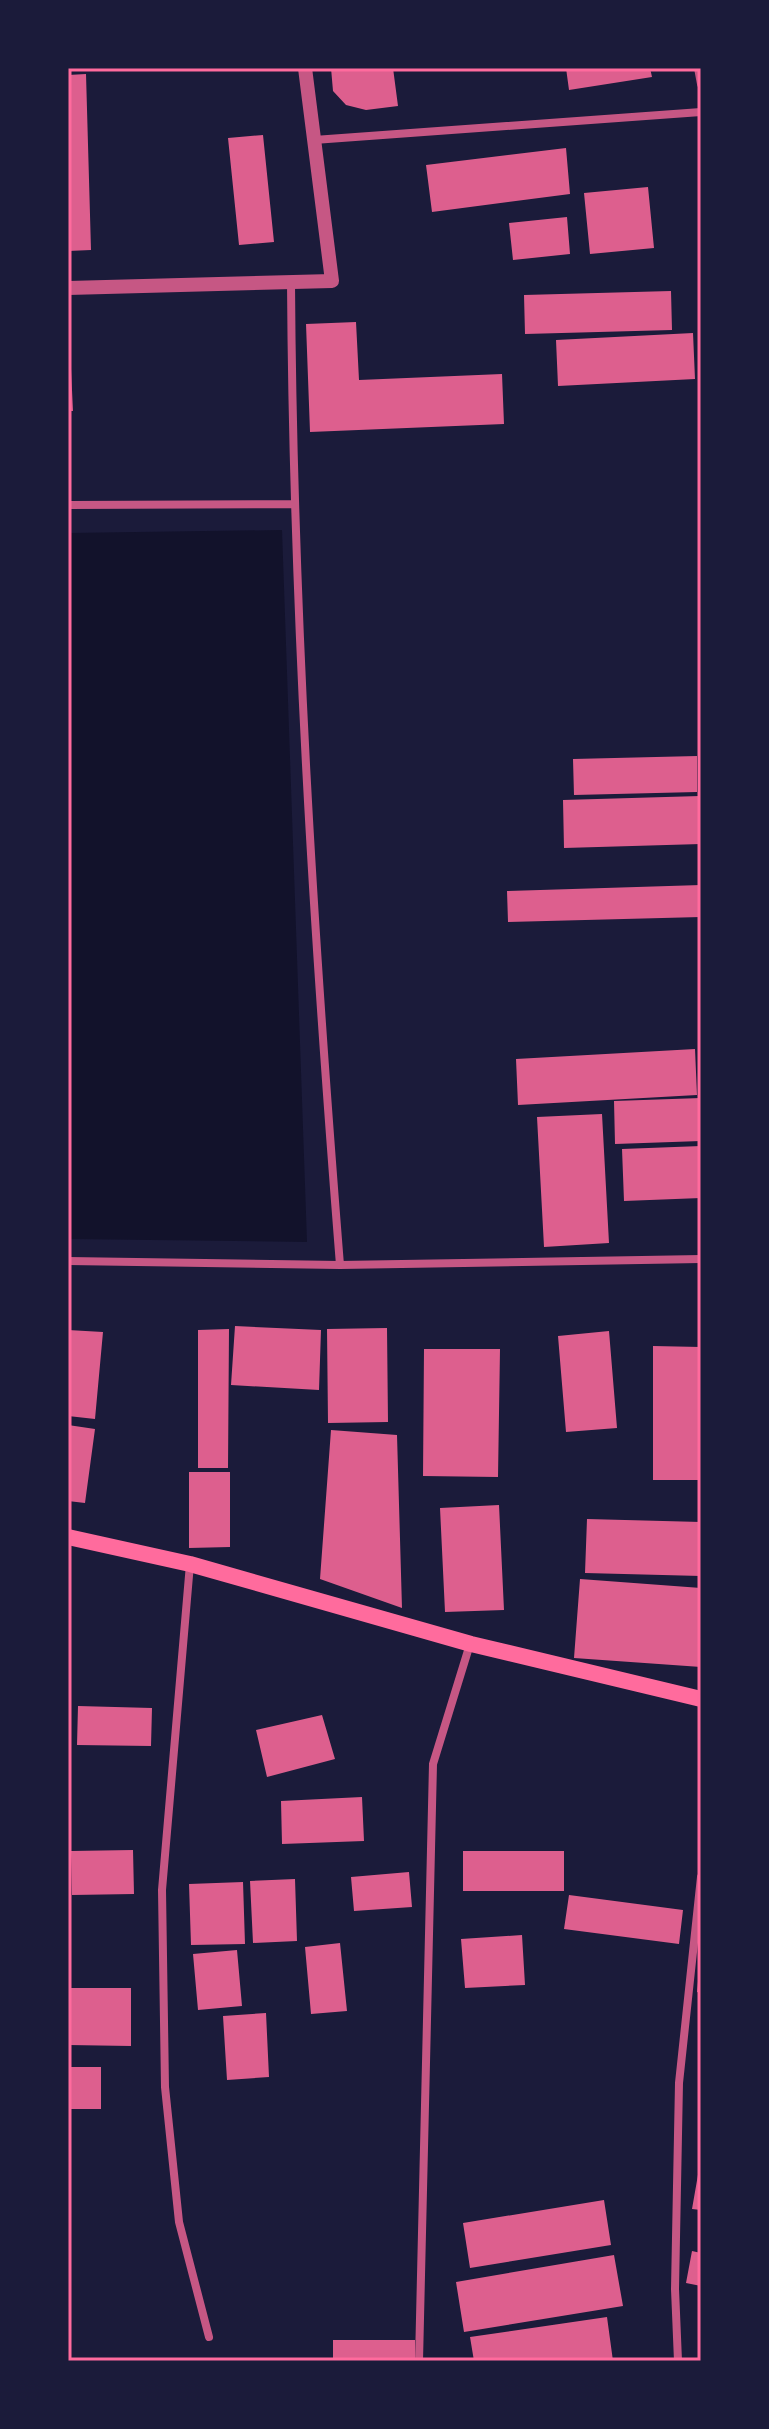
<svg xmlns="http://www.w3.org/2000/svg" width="769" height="2429" viewBox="0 0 769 2429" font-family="Commissioner,sans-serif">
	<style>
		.water { fill: #12122b }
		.building { fill: #dd5f8e }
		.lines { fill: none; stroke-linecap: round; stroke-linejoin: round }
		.minor { stroke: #c65784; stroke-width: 8 }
		.tertiary { stroke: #c65784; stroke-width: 14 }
		.secondary { stroke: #ff6b9d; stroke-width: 16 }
		.neatline { fill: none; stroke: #ff6b9d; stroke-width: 3 }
	</style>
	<rect width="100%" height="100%" fill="#1b1b3a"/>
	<!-- water -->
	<path class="water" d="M282,530L307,1242L68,1239V533Z"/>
	<!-- building -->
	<path class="building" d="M331,68H393L398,106L366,110L346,105L333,91Z
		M566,68H650L652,77L569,90Z
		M86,74L91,250L68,251V75Z
		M263,135L274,242L239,245L228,138Z
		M566,148L570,194L432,212L426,165Z
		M648,187L654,248L590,254L584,193Z
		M567,217L570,254L513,260L509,223Z
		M671,291L672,330L525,334L524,295Z
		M356,322L359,380L502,374L504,424L310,432L306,324Z
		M693,333L695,379L558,386L556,340Z
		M68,369H71L73,411H68Z
		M697,756V792L574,795L573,759Z
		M700,796L701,844L564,848L563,800Z
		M701,885V917L508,922L507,891Z
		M695,1049L697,1095L518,1105L516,1059Z
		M701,1098V1141L615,1144L614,1101Z
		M602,1114L609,1243L544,1247L537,1117Z
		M701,1146V1198L624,1201L622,1149Z
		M235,1326L321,1330L319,1390L231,1385Z
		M387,1328L388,1422L328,1423L327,1329Z
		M229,1329L228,1468H198V1330Z
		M68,1330L103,1332L95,1419L68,1416Z
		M609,1331L617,1428L566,1432L558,1336Z
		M653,1346L701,1347V1480H653Z
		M424,1349H500L498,1477L423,1476Z
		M68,1425L95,1429L85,1503L68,1501Z
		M331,1430L397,1435L402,1608L320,1579Z
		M189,1472H230V1547L189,1548Z
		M499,1505L504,1610L445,1612L440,1508Z
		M587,1519L701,1522V1576L585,1573Z
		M580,1579L701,1588V1667L574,1658Z
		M78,1706L152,1708L151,1746L77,1745Z
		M322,1715L335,1759L267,1777L256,1730Z
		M362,1797L364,1841L282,1844L281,1801Z
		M133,1850L134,1894L72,1895L71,1851Z
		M463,1851H564V1891H463Z
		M409,1872L412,1907L354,1911L351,1877Z
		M295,1879L297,1941L253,1943L250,1881Z
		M243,1882L245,1944L191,1945L189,1884Z
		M569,1895L683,1910L679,1944L564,1929Z
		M522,1935L525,1985L465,1988L461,1939Z
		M340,1943L347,2011L311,2014L305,1947Z
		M237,1950L242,2006L198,2010L193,1954Z
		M699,1971H701V1993L697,1992Z
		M68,1988H131V2046L68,2045Z
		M266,2013L269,2077L227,2080L223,2016Z
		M68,2067H101V2109H68Z
		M699,2169H701V2210L692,2209Z
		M604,2200L611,2245L470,2268L463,2223Z
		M692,2251L701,2253V2286L686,2283Z
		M614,2255L623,2306L464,2332L456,2282Z
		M607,2317L613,2361H474L470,2337Z
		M333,2340H415V2361H333Z"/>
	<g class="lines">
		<!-- minor -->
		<path class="minor" d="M698,68L701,84
			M314,140L701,112
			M291,283C293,610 314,938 340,1265
			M68,505L295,504
			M68,1261L340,1265L701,1259
			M190,1564L162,1890L165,2087L179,2222L209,2337
			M419,2361L433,1764L470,1644
			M678,2361L675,2289L679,2083L701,1877"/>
		<!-- tertiary -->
		<path class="tertiary" d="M68,288L332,281L305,68"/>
		<!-- secondary -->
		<path class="secondary" d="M68,1537L190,1564L471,1644L701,1699"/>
	</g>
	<!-- border -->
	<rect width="769" height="2429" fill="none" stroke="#1b1b3a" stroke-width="140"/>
	<rect x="70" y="70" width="629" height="2289" class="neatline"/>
</svg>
